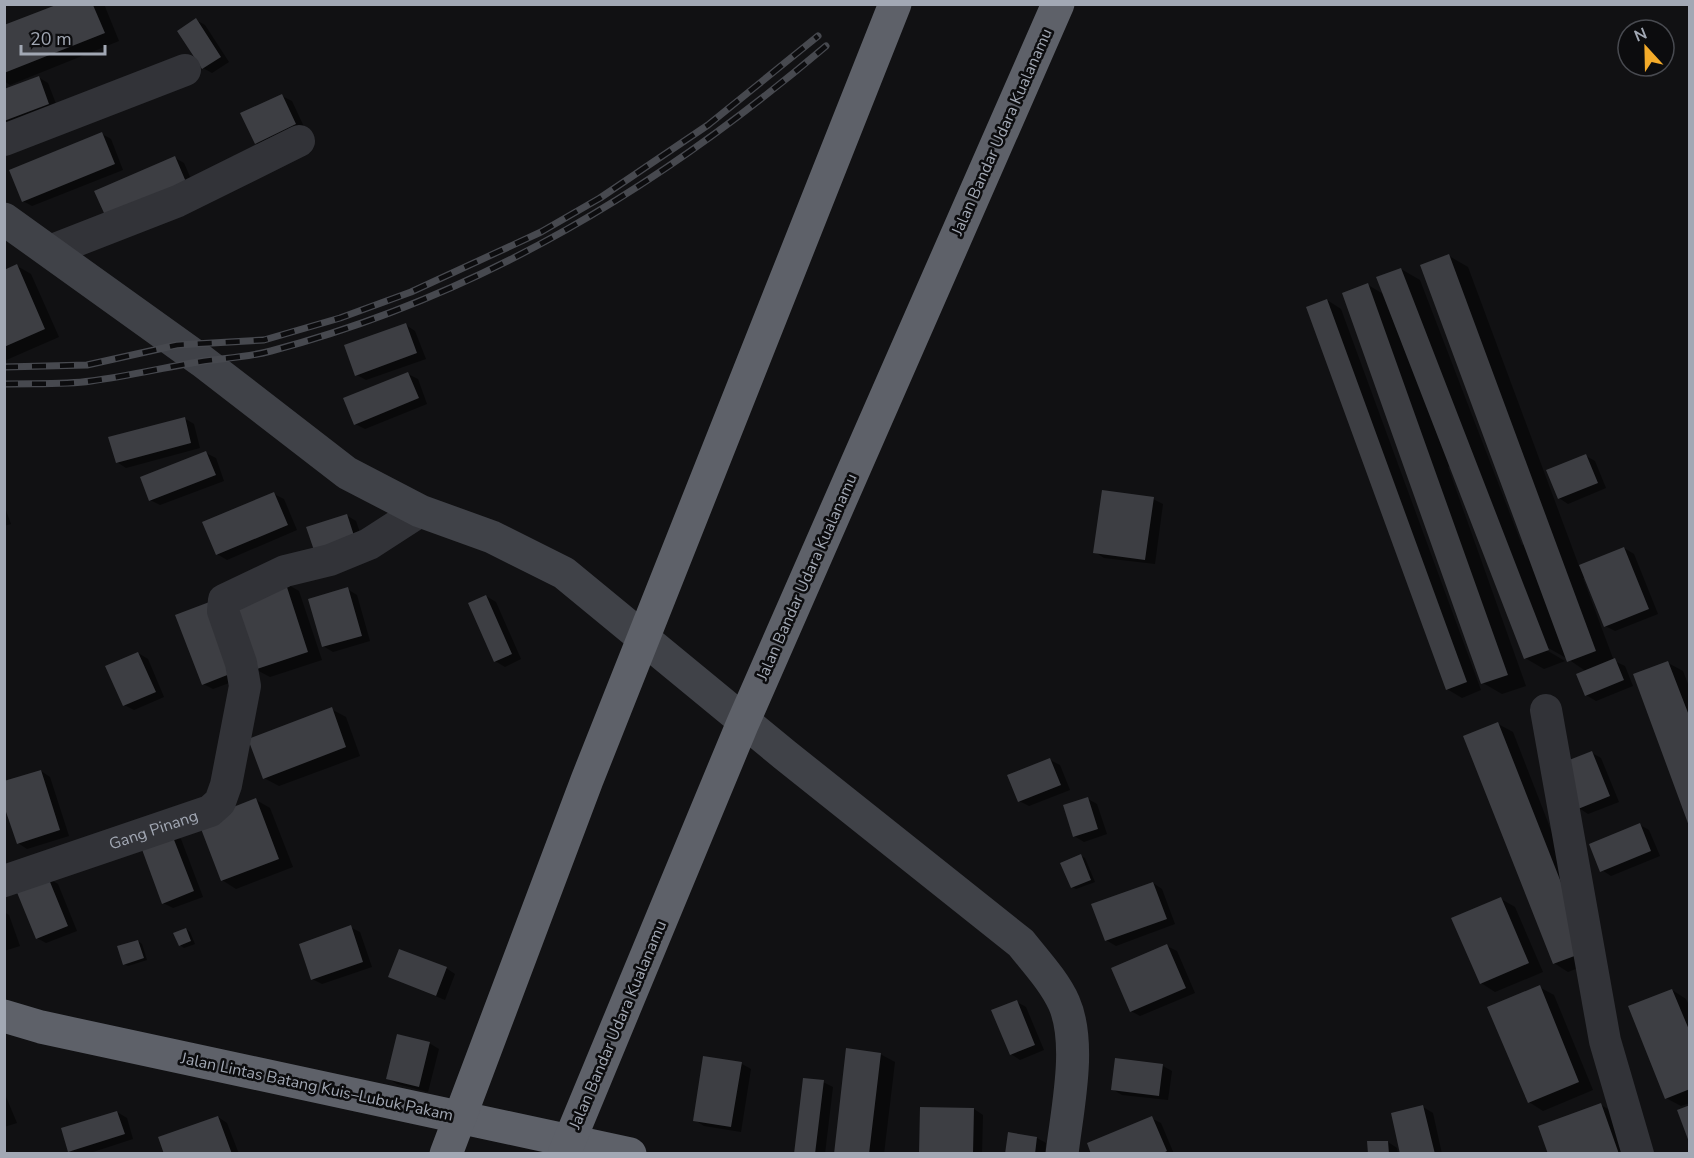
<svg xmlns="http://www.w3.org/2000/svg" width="1694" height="1158" viewBox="0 0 1694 1158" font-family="'Nunito Sans',sans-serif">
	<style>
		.shadow { fill: #0007 }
		.building { fill: #3d3e43 }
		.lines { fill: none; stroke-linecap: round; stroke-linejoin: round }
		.street { stroke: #323338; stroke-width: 32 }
		.secondary { stroke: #404248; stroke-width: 33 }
		.highway { stroke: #5e6169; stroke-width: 33 }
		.rail-casing { stroke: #47494f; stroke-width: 7 }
		.rail { stroke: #0c0c0e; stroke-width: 4.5; stroke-dasharray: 14; stroke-linecap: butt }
		.highway-bridge { stroke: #5e6169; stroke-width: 33 }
		.labels { text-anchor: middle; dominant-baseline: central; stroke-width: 5; stroke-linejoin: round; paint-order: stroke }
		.street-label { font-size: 16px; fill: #a2a8b4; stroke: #0c0c0e }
	</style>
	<rect width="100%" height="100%" fill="#111113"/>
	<!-- shadow -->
	<path class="shadow" d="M60,4H104L119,41L10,85L4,81V27Z
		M196,20L205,25L229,62L212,73L203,68Z
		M38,77L48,83L58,109L4,128V90Z
		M282,96L292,101L305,129L265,148L256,143Z
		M102,134L111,139L123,170L32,206L23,201Z
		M175,158L184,163L198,195L96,192Z
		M1449,256L1468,267L1579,566L1624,548L1634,554L1658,614L1615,631L1605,626L1586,577L1583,578L1614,661L1625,666L1633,686L1596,701L1586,695L1587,672L1568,659L1543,645L1541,647L1565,661L1544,669L1525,658L1451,466L1448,467L1526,686L1502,694L1483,683L1368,285L1385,295L1401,269L1420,280L1522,545L1525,544Z
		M17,266L31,274L59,337L4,361V271Z
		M1327,300L1341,309L1481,690L1462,698L1447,689Z
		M406,325L415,331L426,359L366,380L357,375Z
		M408,374L418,379L427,404L365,429L355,424Z
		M184,418L194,424L200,448L126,468L117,462Z
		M206,453L216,458L224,481L160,505L150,500Z
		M1586,456L1595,461L1606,488L1568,504L1559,498Z
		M274,494L284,499L297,530L227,560L217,554Z
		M1153,499L1163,504L1155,564L1104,558L1095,552Z
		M4,505L11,524L4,526Z
		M346,515L356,521L367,553L328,566Z
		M285,583L299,591L322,660L270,677L255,669Z
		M347,589L357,595L370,641L333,652L323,646Z
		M486,596L496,602L521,659L505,667L495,661Z
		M212,602L248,676L213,689L203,684Z
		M138,653L148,659L164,697L134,710L124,705Z
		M1668,663L1683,671L1690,689V823L1634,675Z
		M331,709L346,717L360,756L279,786L264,778Z
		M1498,724L1513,732L1601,959L1568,972L1554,963Z
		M1592,753L1601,758L1619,802L1588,814L1579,808Z
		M1050,760L1060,765L1070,790L1029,806L1019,801Z
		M41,771L50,777L69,836L27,849L18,843Z
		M1088,799L1097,804L1107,834L1084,842L1074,836Z
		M256,800L270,808L293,867L236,889L222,880Z
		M1640,825L1649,830L1660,856L1611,876L1602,870Z
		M171,834L181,839L203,897L173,908L163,903Z
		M1081,856L1085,858L1095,882L1076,889L1072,887Z
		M48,878L58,884L77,931L46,943L37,938Z
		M1153,883L1162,889L1175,924L1116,946L1106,940Z
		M1501,899L1515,907L1543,972L1495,992L1481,983Z
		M4,912L9,915L20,946L4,951Z
		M350,927L360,932L372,967L322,984L312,979Z
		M186,929L190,932L195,944L184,948L180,945Z
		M138,941L142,944L147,960L128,966L124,964Z
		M1167,946L1177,951L1195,993L1140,1016L1131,1011Z
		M446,968L455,974L445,1000L390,977Z
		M1539,987L1554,995L1593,1090L1543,1111L1529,1102Z
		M1672,990L1686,999L1690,1007V1103L1681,1106L1666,1098Z
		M1017,1002L1026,1007L1044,1050L1020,1060L1011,1054Z
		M429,1043L439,1049L428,1092L397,1084L387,1078Z
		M880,1054L895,1062L884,1154H836Z
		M1116,1060L1163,1066L1172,1071L1168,1100L1122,1095L1112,1089Z
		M742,1064L751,1069L741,1132L704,1126L695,1120Z
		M823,1082L833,1087L825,1154H795Z
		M4,1092L17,1123L4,1127Z
		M1601,1105L1615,1113L1629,1154H1549Z
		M1423,1107L1433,1113L1442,1154H1402Z
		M974,1109L983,1115L982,1154H920Z
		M117,1112L127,1118L133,1139L87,1154L70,1151Z
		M218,1117L227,1123L239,1154H165Z
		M1151,1118L1161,1123L1174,1154H1093Z
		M1010,1133L1037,1138L1046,1143L1045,1154H1006Z
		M1388,1142L1397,1148L1398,1154H1369Z"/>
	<!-- building -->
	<path class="building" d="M56,5H93L105,33L4,73V25Z
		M196,18L221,57L202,69L177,31Z
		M39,76L49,104L4,121V89Z
		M282,94L296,124L255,144L240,113Z
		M102,132L115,164L22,202L9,170Z
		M175,156L189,189L109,224L94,191Z
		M1449,254L1596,651L1567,662L1420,265Z
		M17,264L45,329L4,347V270Z
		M1401,268L1549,650L1524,659L1376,277Z
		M1368,283L1508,675L1481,684L1342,293Z
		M1327,299L1467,682L1446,690L1306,307Z
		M406,323L417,353L355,376L344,345Z
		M408,372L419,398L354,425L343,398Z
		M185,417L191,443L116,463L108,437Z
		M206,451L216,475L149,501L140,477Z
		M1586,454L1598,483L1558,499L1546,470Z
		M1102,490L1154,497L1145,560L1093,553Z
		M274,492L288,525L216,555L202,522Z
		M347,514L358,548L318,562L306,527Z
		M1624,547L1649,609L1604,627L1579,565Z
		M285,581L308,652L254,670L231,599Z
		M348,587L362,636L322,647L308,599Z
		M486,595L512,654L494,662L468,603Z
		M212,601L240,670L202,685L175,615Z
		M138,652L156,692L123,706L105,666Z
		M1615,658L1624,680L1585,696L1576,674Z
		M1668,661L1690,718L1689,826L1633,674Z
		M332,707L346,747L263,779L248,739Z
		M1498,722L1588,951L1553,964L1463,736Z
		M1592,751L1610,796L1578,809L1559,764Z
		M1050,758L1061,785L1018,802L1007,775Z
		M41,770L60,830L17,844L4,806V781Z
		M1088,797L1098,829L1073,837L1063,805Z
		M256,798L279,859L221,881L198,821Z
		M1640,823L1651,851L1600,872L1589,844Z
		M171,832L194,891L162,904L140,844Z
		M1081,854L1091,880L1071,888L1060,863Z
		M48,877L68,926L36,939L16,890Z
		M1153,882L1167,919L1105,941L1091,904Z
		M1501,897L1529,963L1480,984L1451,918Z
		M351,925L363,962L311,980L299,944Z
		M186,928L191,941L179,946L173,933Z
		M138,940L144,958L123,965L117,946Z
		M1167,944L1186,988L1130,1012L1111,968Z
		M399,949L447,967L436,996L388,977Z
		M1540,985L1579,1082L1528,1103L1487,1007Z
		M1672,989L1690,1032V1089L1665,1099L1628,1006Z
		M1017,1000L1035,1045L1010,1055L991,1010Z
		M397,1034L430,1042L419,1087L386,1079Z
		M846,1048L881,1053L869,1154H834Z
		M703,1056L742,1062L731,1127L693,1121Z
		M1115,1058L1163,1064L1159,1096L1111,1090Z
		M803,1078L824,1080L815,1154H794Z
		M1601,1103L1619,1154H1548L1538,1126Z
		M1423,1105L1435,1154H1400L1391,1113Z
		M1690,1105V1142H1689L1677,1110Z
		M920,1107L974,1108L973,1154H919Z
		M117,1111L125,1134L68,1152L61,1128Z
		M218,1116L232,1154H164L158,1137Z
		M1152,1116L1167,1151L1161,1154H1091L1087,1143Z
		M1008,1132L1037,1137L1035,1154H1005Z
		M1367,1141H1388L1389,1154H1368Z"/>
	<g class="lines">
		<!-- street -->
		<g class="street">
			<path d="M4,140L185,70"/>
			<path d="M50,251L178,201L299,141"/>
			<path d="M1546,710L1605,1041L1638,1154"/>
			<path id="s1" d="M4,881L210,811L220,802L226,785L245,686L241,663L223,611L224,600L285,571L330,560L369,544L420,511"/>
		</g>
		<!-- secondary -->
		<path class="secondary" d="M4,219L202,361L347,473L420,511L492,537L564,573L785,755L1021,943C1036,962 1054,981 1064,1003C1082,1044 1067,1110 1062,1154"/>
		<!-- highway -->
		<path class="highway" d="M4,1016L41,1027L630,1154"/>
		<!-- rail casing -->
		<g class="rail-casing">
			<path id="rail" d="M4,367L87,365L177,345L264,340L340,318L411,292L541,232L600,198L708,125L818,36
				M4,384C33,383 63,385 91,381C129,376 166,367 204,361C226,358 249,357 271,351C482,295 661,186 826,46"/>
		</g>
		<!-- rail -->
		<use href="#rail" class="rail"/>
		<!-- highway-bridge -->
		<path class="highway-bridge" d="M446,1154L587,780L895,4
			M564,1154L742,725L1058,4"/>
	</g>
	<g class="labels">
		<!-- street labels -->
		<g class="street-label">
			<text transform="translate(1002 132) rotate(-66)">Jalan Bandar Udara Kualanamu</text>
			<text transform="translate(807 577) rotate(-66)">Jalan Bandar Udara Kualanamu</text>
			<text stroke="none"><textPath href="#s1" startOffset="158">Gang Pinang</textPath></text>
			<text transform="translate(618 1025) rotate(-67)">Jalan Bandar Udara Kualanamu</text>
			<text transform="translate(317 1087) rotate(12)">Jalan Lintas Batang Kuis–Lubuk Pakam</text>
		</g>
	</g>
	<!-- border -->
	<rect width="1694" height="1158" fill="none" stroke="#a2a8b4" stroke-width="12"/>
	<!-- north arrow -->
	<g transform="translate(1646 48) rotate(338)"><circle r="28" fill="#0c0c0e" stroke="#484a50" stroke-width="1.5"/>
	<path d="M0-4.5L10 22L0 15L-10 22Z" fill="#f3ab2a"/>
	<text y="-9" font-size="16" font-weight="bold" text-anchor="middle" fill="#a2a8b4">N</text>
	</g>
	<!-- scale -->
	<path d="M21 45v9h84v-9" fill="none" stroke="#a2a8b4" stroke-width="3"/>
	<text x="30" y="45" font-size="18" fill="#a2a8b4" stroke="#0c0c0e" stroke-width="4.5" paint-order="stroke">20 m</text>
</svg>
